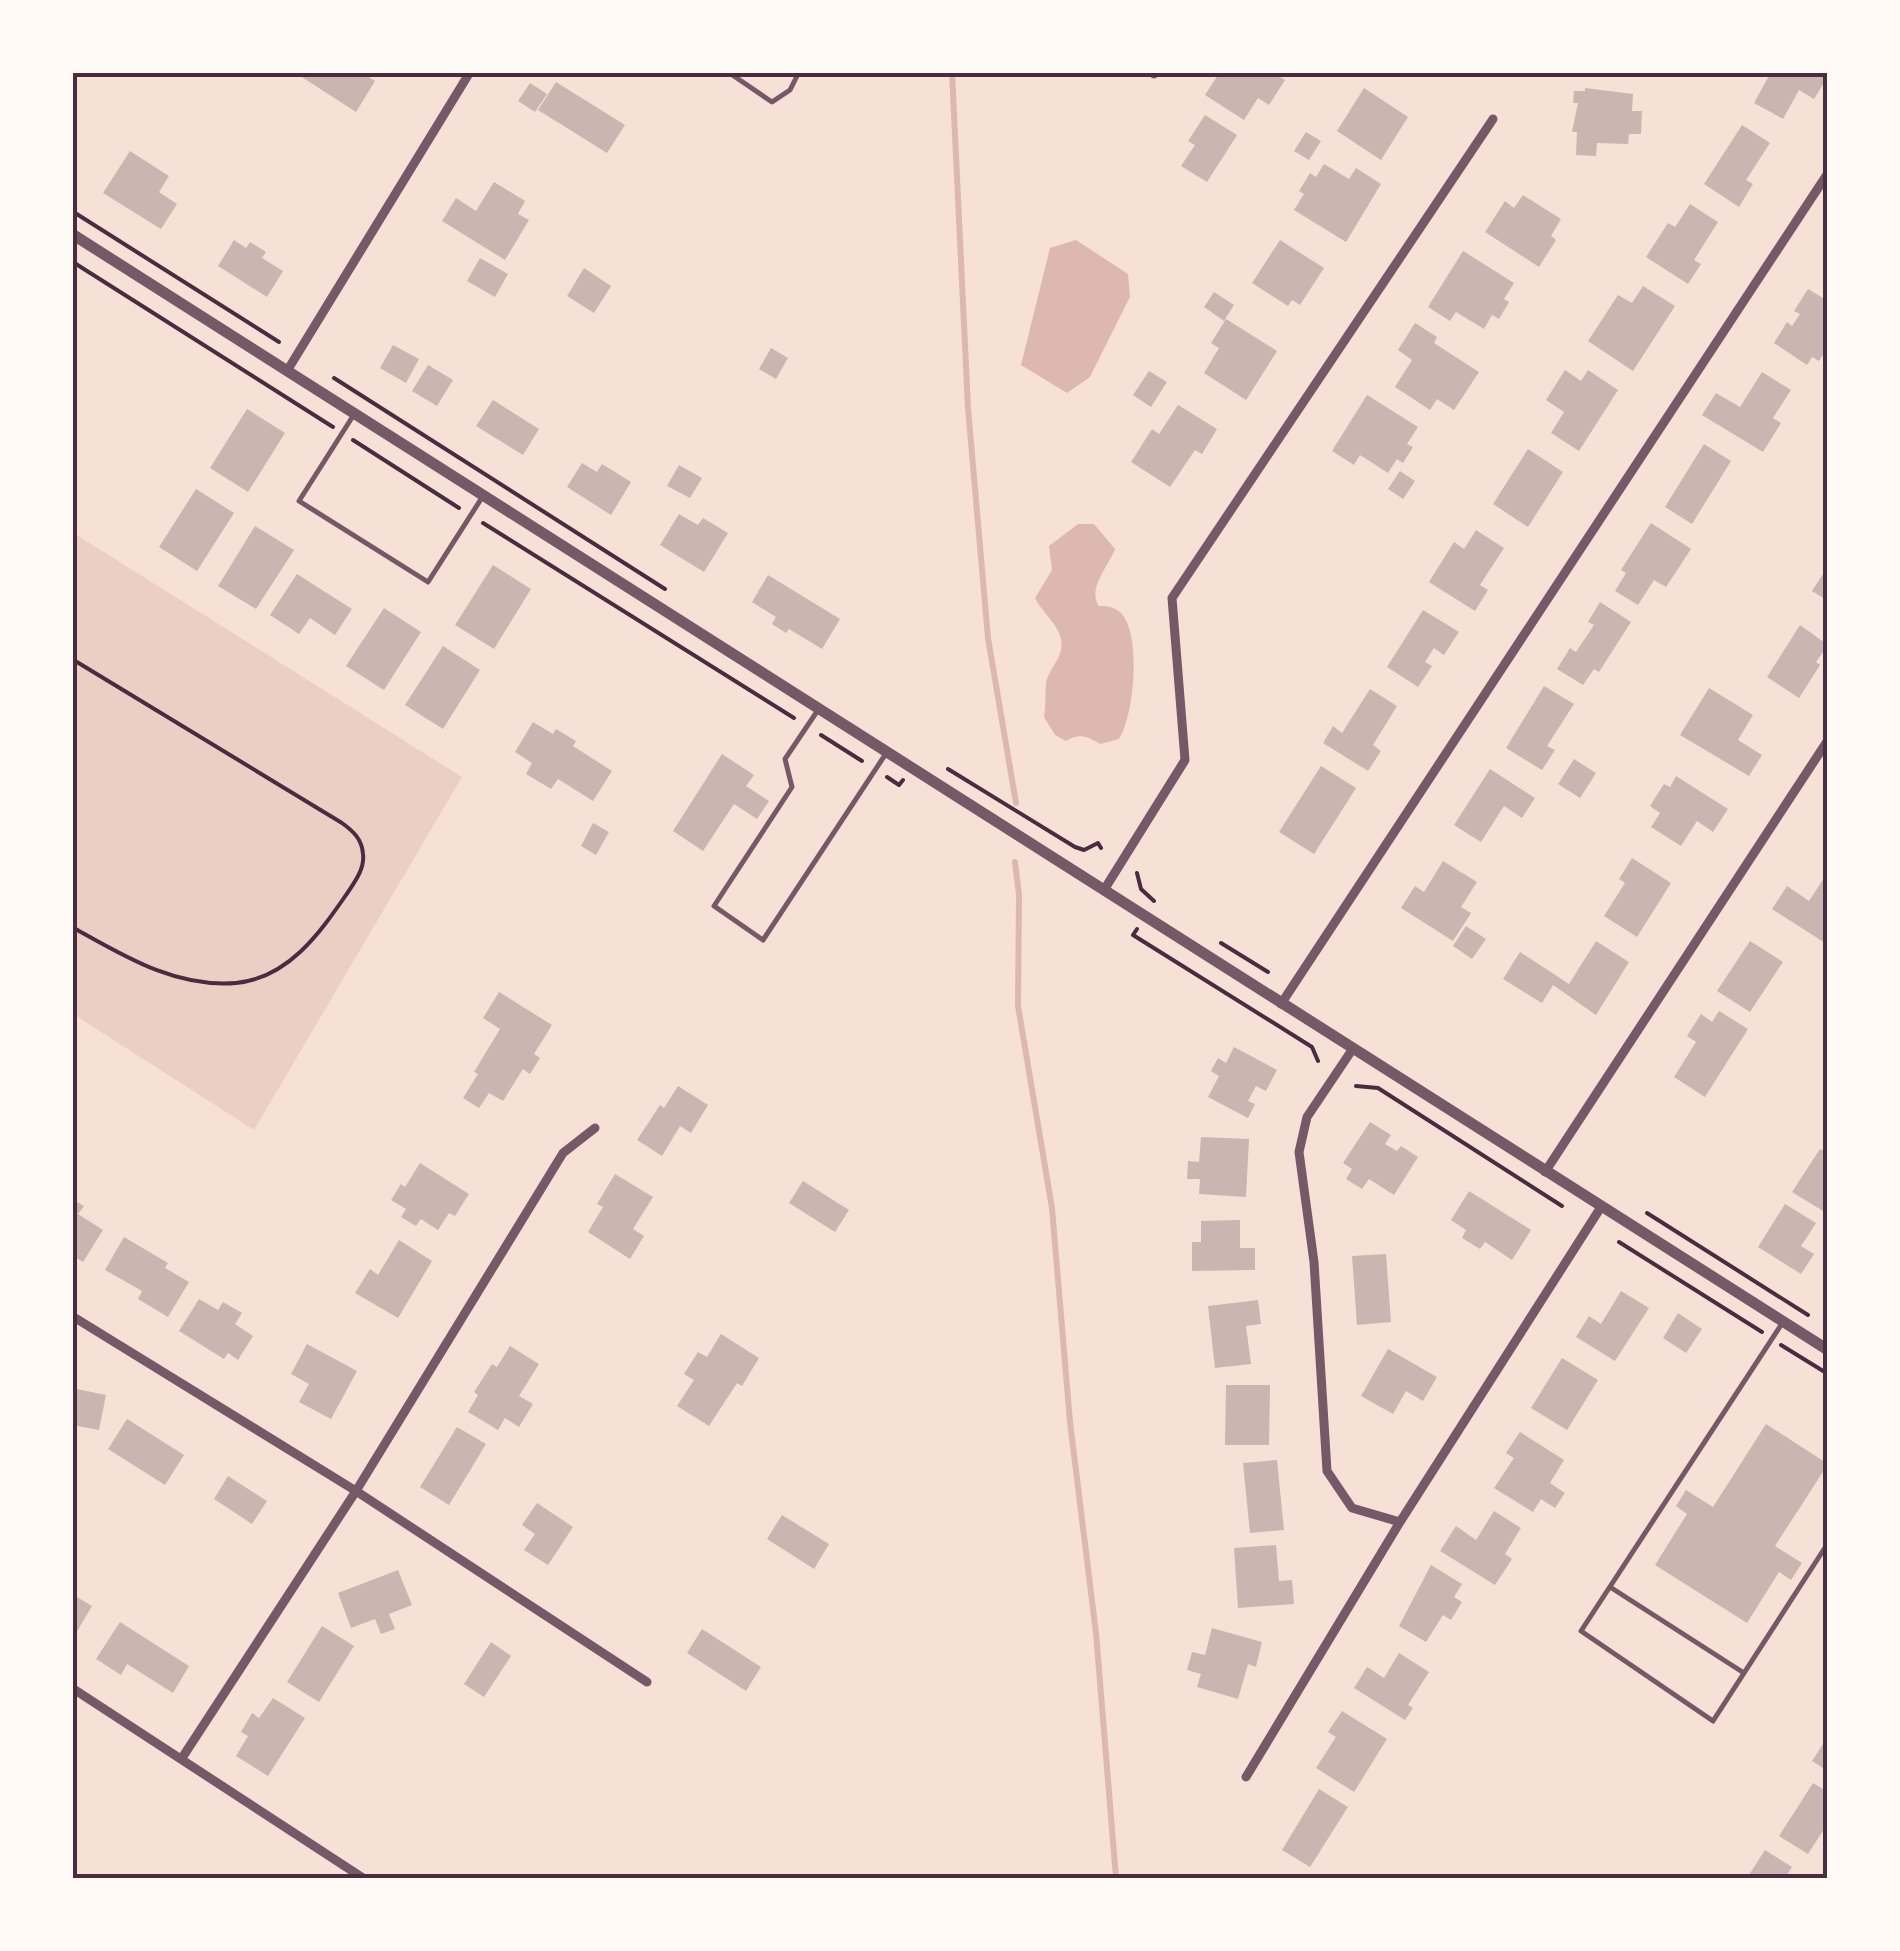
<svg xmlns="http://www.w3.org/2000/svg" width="1900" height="1951" viewBox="0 0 1900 1951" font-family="Roboto,sans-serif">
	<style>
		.green { fill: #ebcfc5 }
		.water { fill: #dcb8b0 }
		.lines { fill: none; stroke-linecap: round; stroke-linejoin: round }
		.stream { stroke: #dcb8b0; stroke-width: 6 }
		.building { fill: #ccb4b1 }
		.path { stroke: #4a2c40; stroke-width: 4 }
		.service { stroke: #755966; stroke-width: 5 }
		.minor { stroke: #755966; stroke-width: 9 }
		.tertiary { stroke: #755966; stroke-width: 11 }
		.neatline { fill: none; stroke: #4a2c40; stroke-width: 4 }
	</style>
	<rect width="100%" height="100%" fill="#f7e1d7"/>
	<!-- green -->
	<path class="green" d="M72,532L462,777L254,1130L73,1014Z"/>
	<!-- water -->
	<path class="water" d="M1076,240L1128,274L1130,297L1090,377L1067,393L1021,365L1050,248Z
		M1078,524H1094L1115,549C1108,567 1087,589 1099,606C1108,606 1115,607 1121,613C1142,636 1134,715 1119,739L1100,744C1087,736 1080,733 1066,741L1055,735L1044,717C1046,705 1045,695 1046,684C1048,668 1065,657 1061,639C1058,624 1042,612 1035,598L1052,570L1049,546Z"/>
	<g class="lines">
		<!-- stream -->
		<path class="stream" d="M952,72L968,408L988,638L1016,803
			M1015,862L1019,895L1018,1006L1052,1208L1070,1422L1096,1633L1116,1878"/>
	</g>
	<!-- building -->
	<path class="building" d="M294,72H361L375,81L356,112Z
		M1220,72H1272L1285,80L1269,105L1258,98L1244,120L1205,95Z
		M1771,72H1818L1827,78L1814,99L1799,90L1783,119L1754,103Z
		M556,82L625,125L607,153L538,110Z
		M530,83L547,94L535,112L518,101Z
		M1364,88L1408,117L1381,160L1337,131Z
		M1585,88L1633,94L1632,111H1642L1641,134H1629L1628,144L1597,143L1596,156L1576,155L1577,132H1572L1578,103H1573L1574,91H1585Z
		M1205,115L1237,135L1207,182L1181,166L1195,145L1188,141Z
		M1742,125L1770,143L1746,180L1753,184L1739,207L1704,184Z
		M1306,132L1321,141L1309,160L1294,151Z
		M130,151L169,176L159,192L177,204L161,229L103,193Z
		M1324,164L1349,179L1356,168L1381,184L1346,242L1294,210L1304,194L1299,191L1310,173L1316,177Z
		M494,182L525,201L518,214L529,220L505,260L442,221L456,198L476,211Z
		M1523,195L1561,219L1551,236L1556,240L1539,267L1485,232L1505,201L1514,208Z
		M1690,204L1718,222L1694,260L1701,264L1688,284L1646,257L1668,223L1675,227Z
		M234,240L246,248L250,242L266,252L262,258L283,271L267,297L218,266Z
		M1280,240L1324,268L1300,305L1292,300L1288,306L1252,283Z
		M1463,251L1514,283L1504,299L1509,302L1499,319L1492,315L1484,329L1456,312L1450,321L1428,307Z
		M480,258L508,274L495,297L467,281Z
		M584,268L611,286L594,313L567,296Z
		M1643,286L1675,306L1633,371L1588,341L1618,295L1632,303Z
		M1808,289L1828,301V347L1819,361L1812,357L1807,365L1774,343L1787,322L1792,326L1800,314L1794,311Z
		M1214,292L1234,305L1224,321L1204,307Z
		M1226,319L1277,351L1246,400L1204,373L1219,348L1211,343Z
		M1415,323L1437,337L1434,343L1479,372L1454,410L1437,399L1430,410L1395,387L1412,360L1398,350Z
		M393,345L419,359L406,383L380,368Z
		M771,348L788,358L776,379L759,369Z
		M428,365L453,380L437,406L412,391Z
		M1565,370L1581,381L1588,370L1618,390L1579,451L1551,433L1564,412L1546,400Z
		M1149,371L1167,382L1151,407L1133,395Z
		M1762,372L1791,390L1773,418L1781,423L1763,452L1702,415L1716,393L1740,407Z
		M1367,395L1418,427L1407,444L1413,447L1403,463L1397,459L1388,473L1360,455L1354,465L1332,451Z
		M493,400L539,429L523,455L476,426Z
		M1178,405L1217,429L1202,454L1195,450L1170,487L1131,462L1152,429L1159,434Z
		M247,409L285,433L248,492L210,468Z
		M1704,444L1731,461L1692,524L1665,507Z
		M1528,449L1563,472L1528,527L1493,504Z
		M582,463L597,472L602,464L631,482L611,515L567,487Z
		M679,465L702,478L690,498L667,486Z
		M1400,471L1415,481L1403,499L1388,489Z
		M196,489L234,513L197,571L159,547Z
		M679,514L698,525L703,518L728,533L704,572L660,545Z
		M1651,523L1691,549L1666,587L1654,580L1638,605L1615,591L1626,573L1621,570Z
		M255,526L294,550L256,609L218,586Z
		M1476,530L1504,548L1480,585L1488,590L1475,611L1429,582L1454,542L1464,549Z
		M493,565L531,589L494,649L455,625Z
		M1828,566V601L1812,591Z
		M297,574L352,609L335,635L310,618L299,634L270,615Z
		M768,575L840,619L822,649L789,629L786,633L772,624L776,617L752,602Z
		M1600,602L1631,622L1599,672L1594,669L1583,685L1557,669L1570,648L1576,652L1594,625L1588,622Z
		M384,608L421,632L384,690L346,666Z
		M1423,610L1459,632L1444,655L1434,648L1425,662L1432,666L1418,687L1387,667Z
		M1800,625L1828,645L1816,662L1820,665L1799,698L1767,677Z
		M443,646L480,670L443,729L405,705Z
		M1544,686L1574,704L1547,746L1555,750L1542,770L1506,748Z
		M1709,688L1753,715L1738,740L1762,755L1749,776L1680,735Z
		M1370,689L1397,706L1373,745L1381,751L1368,771L1323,743L1333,726L1342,733Z
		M533,722L553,734L556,729L576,741L573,746L612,771L593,801L558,779L551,789L526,774L532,763L515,752Z
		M722,754L754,775L746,786L769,801L757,819L734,804L703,851L673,831Z
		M1574,759L1596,773L1580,798L1558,784Z
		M1321,766L1356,788L1314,854L1279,832Z
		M1490,769L1535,798L1522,818L1504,806L1481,842L1454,825Z
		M1676,776L1728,809L1713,832L1697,821L1681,846L1651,827L1660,813L1650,806L1664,784L1670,787Z
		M593,823L609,832L596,855L581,846Z
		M1632,858L1671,883L1637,937L1604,916L1625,883L1619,879Z
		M1443,861L1477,882L1461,907L1471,913L1453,941L1401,908L1415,886L1424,892Z
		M1824,878L1828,880V945L1772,909L1787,886L1809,901Z
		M1466,926L1486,939L1472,959L1453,946Z
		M1596,941L1629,962L1596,1015L1553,985L1542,1003L1503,979L1520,952L1569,984Z
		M1750,941L1783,962L1750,1012L1717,991Z
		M499,992L552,1025L534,1054L540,1058L530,1074L523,1069L503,1101L489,1093L479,1108L463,1098L478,1074L474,1072L500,1029L483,1018Z
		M1719,1011L1748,1029L1705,1097L1674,1077L1696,1042L1687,1036L1701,1014L1712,1022Z
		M1234,1047L1277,1070L1266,1091L1256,1086L1248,1101L1255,1104L1248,1118L1208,1097L1219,1076L1211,1071L1218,1058L1226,1063Z
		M678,1086L708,1105L691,1133L680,1126L662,1156L637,1140L660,1105L664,1108Z
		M1370,1122L1391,1135L1385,1144L1397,1151L1401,1146L1418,1157L1394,1195L1369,1179L1362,1189L1346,1179L1352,1169L1343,1163Z
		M1201,1137L1249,1139L1246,1197L1199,1194L1200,1179H1187L1188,1161L1199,1162Z
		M1820,1149L1828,1153V1214L1792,1192Z
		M420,1163L469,1194L455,1216L449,1213L438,1230L421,1219L416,1226L401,1217L406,1209L391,1200L401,1184L405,1187Z
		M615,1174L653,1197L633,1229L644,1236L630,1259L588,1232L603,1207L597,1204Z
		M803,1181L849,1210L835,1232L789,1203Z
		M1469,1191L1531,1230L1512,1260L1485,1242L1480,1249L1462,1238L1466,1230L1451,1220Z
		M72,1199L84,1206L78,1214L103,1230L83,1262L72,1255Z
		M1785,1204L1816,1223L1801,1246L1814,1254L1801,1274L1758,1247Z
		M1240,1220V1248H1255V1270L1192,1271V1242H1201V1221Z
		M124,1237L168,1263L165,1268L189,1282L168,1317L138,1299L142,1291L105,1270Z
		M399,1240L432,1261L398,1318L355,1293L370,1269L378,1275Z
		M1386,1254L1391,1322L1357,1325L1352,1256Z
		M1621,1291L1649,1308L1615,1361L1576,1337L1589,1316L1601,1324Z
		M199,1299L218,1310L223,1302L242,1313L235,1324L253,1336L238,1360L228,1353L224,1359L179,1331Z
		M1258,1300L1261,1324L1246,1326L1251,1364L1215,1368L1208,1306Z
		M1678,1313L1702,1329L1686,1353L1663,1338Z
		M721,1334L759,1358L742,1386L737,1383L709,1426L677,1406L694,1380L684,1374L698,1352L707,1357Z
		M307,1344L357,1371L331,1419L299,1402L309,1384L291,1374Z
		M510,1346L539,1364L519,1396L533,1404L519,1427L505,1418L498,1430L468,1412L478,1395L474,1392L492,1364L497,1367Z
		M1388,1349L1437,1377L1423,1401L1406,1391L1393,1414L1361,1396Z
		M1562,1358L1598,1380L1567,1430L1531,1408Z
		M1226,1385H1270L1269,1445H1225Z
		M72,1388L106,1395L99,1430L72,1425Z
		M127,1419L184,1455L165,1485L108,1449Z
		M1766,1424L1828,1464L1775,1546L1802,1563L1791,1580L1779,1572L1747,1623L1655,1565L1687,1514L1676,1506L1686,1490L1713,1507Z
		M457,1427L486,1444L449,1505L420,1487Z
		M1520,1432L1564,1460L1550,1483L1565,1493L1555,1508L1541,1499L1533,1512L1494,1488L1514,1458L1506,1453Z
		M1277,1460L1284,1530L1250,1533L1243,1463Z
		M228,1476L267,1501L252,1524L214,1499Z
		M537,1503L573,1527L548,1565L524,1550L535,1534L522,1525Z
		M1494,1511L1521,1528L1505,1554L1512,1559L1495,1585L1440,1551L1456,1526L1476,1540Z
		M782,1515L829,1544L814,1569L767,1539Z
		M1276,1545L1279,1581L1292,1580L1294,1604L1238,1608L1234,1548Z
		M1431,1565L1462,1584L1454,1597L1462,1602L1451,1620L1443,1615L1426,1642L1399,1626Z
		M398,1570L412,1605L389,1614L395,1629L381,1634L375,1619L351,1628L338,1593Z
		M72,1594L92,1606L72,1640Z
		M120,1622L189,1666L173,1693L127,1664L121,1675L96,1659Z
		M322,1626L354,1646L319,1702L287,1682Z
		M1212,1628L1262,1642L1256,1667L1248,1664L1238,1699L1197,1687L1201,1674L1187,1670L1192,1652L1205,1655Z
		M702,1629L761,1667L746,1691L687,1653Z
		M491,1642L511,1656L484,1697L464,1684Z
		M1399,1653L1429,1672L1408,1705L1413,1708L1405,1720L1354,1688L1367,1667L1384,1678Z
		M273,1698L305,1718L268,1776L236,1756L248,1736L241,1732L252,1713L259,1718Z
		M1342,1711L1387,1739L1354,1792L1316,1768L1336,1737L1328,1732Z
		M1828,1736V1771L1812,1761Z
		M1813,1783L1828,1792V1823L1808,1854L1779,1836Z
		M1319,1789L1348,1807L1310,1867L1282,1850Z
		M1765,1850L1792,1867L1785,1878H1747Z"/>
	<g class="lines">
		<!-- path -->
		<path class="path" d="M72,211L279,342
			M76,264L333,427
			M334,378L665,589
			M353,440L459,508
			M483,523L794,718
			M72,659L342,823C353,831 362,839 363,854C365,869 354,883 346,895C319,934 288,978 236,983C175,988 124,956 72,927
			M821,735L862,761
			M948,769L1075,847L1084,850L1098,843L1101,848
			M887,777L899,785L903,780
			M1137,873L1141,889L1154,901
			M1137,929L1133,935L1312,1047L1318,1061
			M1221,943L1268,972
			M1356,1086L1378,1088L1562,1206
			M1647,1213L1808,1315
			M1619,1242L1762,1332
			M1781,1345L1828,1374"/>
		<!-- service -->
		<path class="service" d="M728,72L772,102L790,90L799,72
			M353,416L299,501L428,582L483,496
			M818,710L785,759L792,787L714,906L763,940L885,755
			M1783,1322L1581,1631L1713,1721L1828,1543
			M1610,1587L1744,1673"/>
		<!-- minor -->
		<path class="minor" d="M1154,74L1156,72
			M287,371L470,72
			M1104,890L1185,760L1172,598L1493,119
			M1281,1004L1828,173
			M1352,1050L1307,1117L1299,1152L1314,1262L1327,1471L1352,1508L1400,1522
			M1545,1172L1828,740
			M72,1316L356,1491L647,1682
			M72,1688L363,1878
			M182,1758L356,1491L563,1153L595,1128
			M1246,1777L1400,1522L1601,1207"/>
		<!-- tertiary -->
		<path class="tertiary" d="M72,234L1828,1350"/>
	</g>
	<!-- border -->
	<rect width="1900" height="1951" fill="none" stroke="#fffaf5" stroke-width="150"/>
	<rect x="75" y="75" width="1750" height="1801" class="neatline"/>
</svg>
